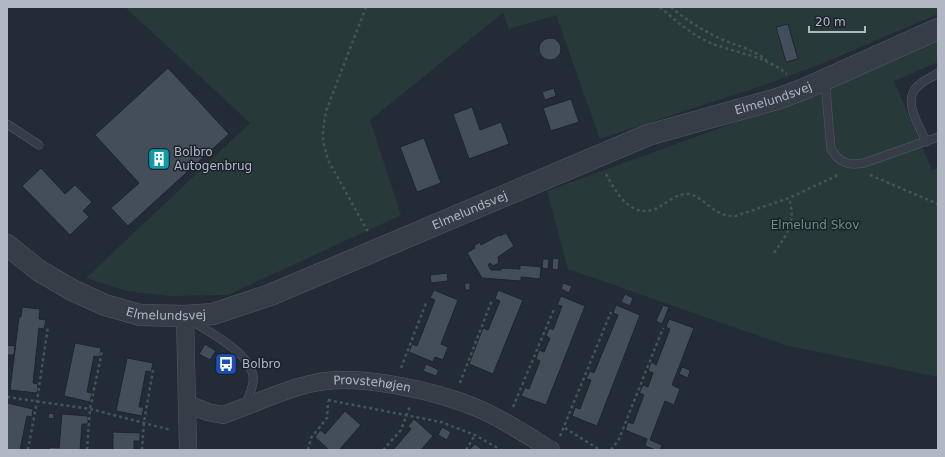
<svg xmlns="http://www.w3.org/2000/svg" width="945" height="457" viewBox="0 0 945 457" font-family="'DejaVu Sans',sans-serif">
	<style>
		.green { fill: #28393a }
		.building { fill: #444e5b; stroke: #1e242e }
		.lines { fill: none; stroke-linecap: round; stroke-linejoin: round }
		.service-casing { stroke: #545b65; stroke-width: 9 }
		.minor-casing { stroke: #545b65; stroke-width: 18 }
		.tertiary-casing { stroke: #545b65; stroke-width: 22 }
		.path { stroke: #445457; stroke-width: 2.5; stroke-dasharray: 3 3; stroke-linecap: butt }
		.service { stroke: #363d47; stroke-width: 8 }
		.minor { stroke: #363d47; stroke-width: 17 }
		.tertiary { stroke: #363d47; stroke-width: 21 }
		.labels { text-anchor: middle; dominant-baseline: central; stroke-width: 3; stroke-linejoin: round; paint-order: stroke }
		.street-label { font-size: 12px; fill: #b1b8c4; stroke: #1c222c }
		.poi-label { font-size: 12px; fill: #b1b8c4; stroke: #1c222c; text-anchor: start }
		.park-label { font-size: 12px; fill: #6b9275; stroke: #1c222c }
	</style>
	<rect width="100%" height="100%" fill="#232b37"/>
	<!-- green -->
	<path class="green" d="M125,7H938V14L821,64L770,83L600,139L556,15L509,29L503,13L370,120L401,215L228,295L169,296L127,291L86,278L250,123Z
		M938,41V62L894,81L932,170L938,168V377L785,345L568,269L547,191L830,88Z"/>
	<!-- building -->
	<path class="building" d="M788,24L798,59L786,62L776,27Z
		M539 49a11 11 0 1 1 22 0a11 11 0 1 1-22 0Z
		M168,68L229,134L128,226L111,208L139,183L95,135Z
		M554,88L556,96L545,100L542,92Z
		M571,99L579,122L551,131L543,108Z
		M472,107L480,130L501,122L509,144L469,159L453,114Z
		M424,138L441,183L417,192L400,147Z
		M41,168L65,194L75,185L92,202L83,211L89,217L70,235L22,186Z
		M506,233L514,246L498,257L499,263L493,266L490,263L488,265L491,270H501V268L520,269V265L541,267L540,279L521,277V281L482,278L467,253L475,248L474,246L480,242L481,245L499,235L500,236Z
		M553,258L559,259L558,270L552,269Z
		M543,259H549L548,269L542,268Z
		M447,273L448,281L431,283L430,275Z
		M465,283H470V290H465Z
		M563,283L572,286L569,293L561,289Z
		M434,290L458,300L441,344L448,347L443,360L435,357L433,362L409,352L412,344L417,346L435,300L430,298Z
		M498,290L523,300L493,374L469,364L483,328L488,330L500,301L495,299Z
		M625,294L633,298L630,306L621,302Z
		M561,296L585,306L546,405L521,396L525,387L529,389L540,361L536,359L539,350L544,352L550,338L546,336L549,328L553,330L562,306L557,305Z
		M616,305L640,315L597,426L572,416L575,407L580,409L591,380L586,379L590,371L594,373L618,315L613,313Z
		M663,305L669,307L662,324L656,321Z
		M22,307L40,309L39,319L46,320L44,329L39,328L33,383L38,384L37,393L10,390L19,317H21Z
		M669,319L694,328L672,385L680,389L674,405L665,401L650,440L662,445L660,450H656L645,446L647,439L625,430L628,422L633,424L644,395L639,393L643,385L648,387L653,373L648,371L651,362L656,365L670,329L666,327Z
		M75,343L101,348L100,357L94,356L87,392L92,393L90,402L64,396Z
		M205,344L216,351L210,360L199,354Z
		M7,345L15,346L14,355H7Z
		M127,358L153,363L151,372L146,371L139,407H144L142,416L116,411Z
		M426,364L439,370L436,376L423,371Z
		M682,367L690,370L688,378L679,374Z
		M7,403L33,409L32,417L27,416L20,450H7Z
		M345,411L361,425L339,450H329L315,437L320,430L325,434Z
		M49,413L54,414V419L48,418Z
		M62,414L88,416V424H82L80,450H49V447L59,448Z
		M414,419L433,436L421,450H393L411,429L408,426Z
		M442,427L451,432L447,440L438,435Z
		M113,432L140,433V441H134V450H113Z
		M475,444L483,450H469Z"/>
	<g class="lines">
		<!-- service casing -->
		<g class="service-casing">
			<path id="service" d="M825,80L831,149C839,163 849,166 864,163L938,137
				M7,124L39,145
				M926,142C920,127 902,101 917,87C922,81 931,78 938,73
				M190,320C208,331 257,356 253,382C252,390 248,398 245,406"/>
		</g>
		<!-- minor casing -->
		<g class="minor-casing">
			<g id="minor">
				<path d="M185,316L188,450"/>
				<path id="s1" d="M187,404L208,412L223,415C253,405 283,389 314,383C358,373 436,391 477,408C503,419 527,435 551,450"/>
			</g>
		</g>
		<!-- tertiary casing -->
		<g class="tertiary-casing">
			<g id="tertiary">
				<path id="s2" d="M7,245L38,270L72,290L105,305L140,315L185,316L213,314L270,295L648,135L777,99L804,89L938,29"/>
			</g>
		</g>
		<!-- path -->
		<path class="path" d="M366,7L326,111L323,130V141L328,160L368,232
			M660,7C676,21 693,36 713,44C738,53 767,57 787,74
			M671,7C687,21 704,31 723,40C738,46 755,50 767,61
			M606,174C618,197 635,224 664,204C671,199 680,193 689,194C708,199 713,217 736,216L789,198L836,176L837,173
			M870,175L938,204
			M774,253C788,233 796,223 789,198
			M401,368L426,303
			M460,383L492,300
			M7,397L90,409L171,430
			M328,400L441,422L475,435L501,450
			M513,407L554,309
			M565,428L600,450
			M560,436L611,312
			M28,450L37,401L48,326
			M87,450L90,409L102,351
			M142,450L144,422L153,370
			M308,450L311,438L327,418L328,401
			M383,450L401,430L410,406
			M466,450L475,435
			M611,450L619,439L663,328"/>
		<!-- service -->
		<use href="#service" class="service"/>
		<!-- minor -->
		<use href="#minor" class="minor"/>
		<!-- tertiary -->
		<use href="#tertiary" class="tertiary"/>
	</g>
	<!-- icons -->
	<defs>
		<g id="building-square" transform="scale(1.15)"><rect x="-9" y="-9" width="18" height="18" rx="4" fill="#0f9aa8" stroke="#1c222c"/><path d="M-4-6H4V6H1V3H-1V6H-4ZM-2.5-4.3h1.7v1.8h-1.7ZM.8-4.3h1.7v1.8H.8ZM-2.5-1h1.7V.8h-1.7ZM.8-1h1.7V.8H.8Z" fill="#fff"/></g>
		<g id="bus-square" transform="scale(1.15)"><rect x="-9" y="-9" width="18" height="18" rx="4" fill="#1a4fb4" stroke="#1c222c"/><path d="M-5-6H5V4H4V6H2V4H-2V6H-4V4H-5ZM-3.5-4V0h7V-4ZM-3.5 1.2v1.5H-2V1.2ZM2 1.2v1.5H3.5V1.2Z" fill="#fff"/></g>
	</defs>
	<g fill-rule="evenodd">
		<use href="#building-square" x="159" y="159"/>
		<use href="#bus-square" x="226" y="364"/>
	</g>
	<g class="labels">
		<!-- street labels -->
		<g class="street-label">
			<text stroke="none"><textPath href="#s2" startOffset="826">Elmelundsvej</textPath></text>
			<text stroke="none"><textPath href="#s2" startOffset="502">Elmelundsvej</textPath></text>
			<text stroke="none"><textPath href="#s2" startOffset="178">Elmelundsvej</textPath></text>
			<text stroke="none"><textPath href="#s1" startOffset="193">Provstehøjen</textPath></text>
		</g>
		<!-- poi labels -->
		<g class="poi-label">
			<text x="174" y="152">Bolbro<tspan x="174" dy="14">Autogenbrug</tspan></text>
			<text x="242" y="364">Bolbro</text>
		</g>
		<!-- park labels -->
		<g class="park-label">
			<text x="815" y="225">Elmelund Skov</text>
		</g>
	</g>
	<!-- border -->
	<rect width="945" height="457" fill="none" stroke="#b1b8c4" stroke-width="16"/>
	<!-- scale -->
	<path d="M809 26v6h56v-6" fill="none" stroke="#b1b8c4" stroke-width="2"/>
	<text x="815" y="26" font-size="12" fill="#b1b8c4" stroke="#1c222c" stroke-width="3" paint-order="stroke">20 m</text>
</svg>
